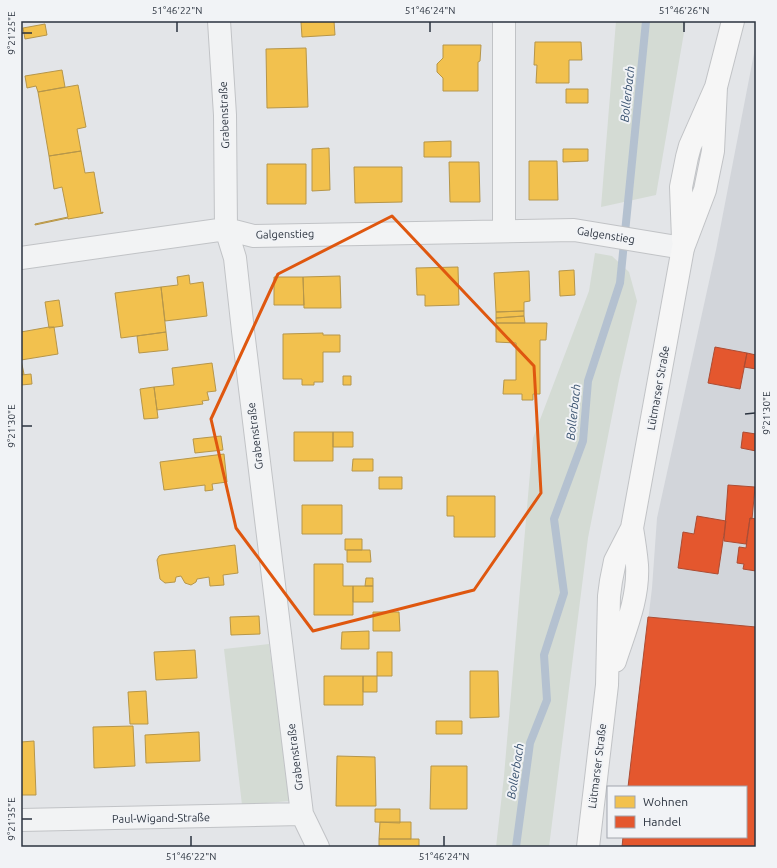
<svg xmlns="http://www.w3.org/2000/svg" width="777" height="868" viewBox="0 0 777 868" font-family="Ubuntu,sans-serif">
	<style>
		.built { fill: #d2d5da }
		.green { fill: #d4dbd4 }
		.homes { fill: #f2c14e; stroke: #b6964a }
		.shops { fill: #e4572e; stroke: #ac4c33 }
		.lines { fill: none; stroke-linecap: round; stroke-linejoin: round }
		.stream { stroke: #b4c1d0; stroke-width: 8 }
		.street-casing { stroke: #c1c3c6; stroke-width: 24 }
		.secondary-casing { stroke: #c1c3c6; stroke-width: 24 }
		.street { stroke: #f2f3f4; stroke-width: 22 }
		.secondary { stroke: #f6f6f6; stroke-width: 22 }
		.marked { fill: none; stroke: #df570f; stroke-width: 3; stroke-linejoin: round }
		.ticks { fill: none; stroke: #2b333f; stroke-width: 1.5 }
		.labels { text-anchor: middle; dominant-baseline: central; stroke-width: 4; stroke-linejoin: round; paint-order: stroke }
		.street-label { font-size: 11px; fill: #2b333f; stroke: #f1f3f6 }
		.water-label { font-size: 12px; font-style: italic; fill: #39526f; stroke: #f1f3f6 }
		.neatline { fill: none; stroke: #2b333f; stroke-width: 1.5 }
		.ticks-label { font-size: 10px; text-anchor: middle; fill: #2b333f }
	</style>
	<rect width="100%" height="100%" fill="#e3e5e8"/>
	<!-- built -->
	<path class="built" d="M756,43V847H622L623,837H746V787H628L652,588L657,518L716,250Z"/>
	<!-- green -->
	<path class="green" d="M616,21H686L656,195L601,207Z
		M595,253L612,256L629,272L637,301L619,380L588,538L549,847H496L504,776L533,438L589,291Z
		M269,644L290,801L242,805L224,649Z"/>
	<!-- homes -->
	<path class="homes" d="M334,21L335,35L302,37L301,22Z
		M45,24L47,35L25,39L23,28Z
		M535,42H581L582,60H569V83H536L537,65H534Z
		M443,45H481L480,61L478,62V91H443V78L437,72V64L443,58Z
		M306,48L308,107L267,108L266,49Z
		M62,70L65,87L38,92L36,86L27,88L25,76Z
		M78,85L86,127L77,129L81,151L49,156L38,92Z
		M566,89H588V103H566Z
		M451,141V157H424V142Z
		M329,148L330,190L312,191V149Z
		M563,149H588V161L563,162Z
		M81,151L85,173L94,172L101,213L103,212V213L68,219V218L35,225V224L68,217L62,187L54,189L49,156Z
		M529,161H557L558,200H529Z
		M449,162H479L480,202H450Z
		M267,164H306V204H267Z
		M354,167H402V202L355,203Z
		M458,267L459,305L425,306V295H417L416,268Z
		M574,270L575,295L560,296L559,271Z
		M529,271L530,301L524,302V311L496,312L494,273Z
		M189,275L190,284L203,282L207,316L165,321L161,287L178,285L177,277Z
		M340,276L341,308H304L303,277Z
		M274,277H303L304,305H274Z
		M161,287L166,332L121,338L115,293Z
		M59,300L63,326L49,328L45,302Z
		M524,311V316L496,318V312Z
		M524,316L525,323H496V318Z
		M496,323H547L546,340H540V394H533V400H522V394H503L504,380H516V343L496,342Z
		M49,327H54L58,354L21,360V332Z
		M166,332L168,350L139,353L137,336Z
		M323,333V335H340V352H323V382H314V385H302V379H283V334Z
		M21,360L24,374L21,375Z
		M212,363L216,391L207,392L209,400L202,401L203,404L157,410L154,387L174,385L172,368Z
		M31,374L32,384L21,385V375Z
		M343,376H351V385H343Z
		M154,387L158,418L144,419L140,389Z
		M294,432H333V461H294Z
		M333,432H353V447H333Z
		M221,436L223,450L195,453L193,439Z
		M224,454L227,482L212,484L213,490L205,491V485L164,490L160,462Z
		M353,459H373V471H352Z
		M379,477H402V489H379Z
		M447,496H495V537H454V516H447Z
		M302,505H342V534H302Z
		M345,539H362V550H345Z
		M235,545L238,573L223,575L224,585L210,586L209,577L197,579L196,582L191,585L185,583L181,576L176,577L175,582L165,583L160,579L157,560L159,556L161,555Z
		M347,550H370L371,562H347Z
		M314,564H343V586H353V615H314Z
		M366,578H373V586H365Z
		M353,586H373V602H353Z
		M373,612H399L400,631H373Z
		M259,616L260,634L231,635L230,617Z
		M369,631V649H341L342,632Z
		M195,650L197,678L156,680L154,652Z
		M377,652H392V676H377Z
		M470,671H498L499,717L470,718Z
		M324,676H363V705H324Z
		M363,676H377V692H363Z
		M146,691L148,724H130L128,692Z
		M436,721H462V734H436Z
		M133,726L135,766L94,768L93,727Z
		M199,732L200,761L146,763L145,735Z
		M34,741L36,795H21V742Z
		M337,756L375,757L376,806H336Z
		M431,766H467V809H430Z
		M375,809H400V823L375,822Z
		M380,822H411V839H379Z
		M379,839H419V847H379Z"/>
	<!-- shops -->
	<path class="shops" d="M715,347L747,353L740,389L708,383Z
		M747,353L756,355V369L744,367Z
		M743,432L756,434V451L741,448Z
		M728,485L755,487L752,519L750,518L746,544L724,541Z
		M697,516L726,521L718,574L678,568L683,532L694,534Z
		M750,518L756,519V571L743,569L744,564L737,563L739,547L746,548Z
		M648,617L756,627V847H622L623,837H746V787H628Z"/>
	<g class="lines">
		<!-- stream -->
		<path class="stream" d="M516,847L530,743L547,700L544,655L564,593L554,519L583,441L588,381L620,283L646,21"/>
		<!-- street casing -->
		<g class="street-casing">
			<path id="street" d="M219,21L225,115L226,229L235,258L243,331L302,814L318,847
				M504,231V21
				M21,258L226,229L254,236L574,230L683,248
				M21,820L302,814"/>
		</g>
		<!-- secondary casing -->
		<g class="secondary-casing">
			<path id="secondary" d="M683,239L681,187L687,157L690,146L716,87L733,21
				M615,661C625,630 639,598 637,565C636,553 634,540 632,528
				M588,847L607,685L609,596L611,581L615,561L632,528L683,248L705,190L713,151L716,87"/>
		</g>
		<!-- street -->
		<use href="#street" class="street"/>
		<!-- secondary -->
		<use href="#secondary" class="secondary"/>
	</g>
	<!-- marked area -->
	<path class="marked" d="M392,216L534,366L541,493L474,590L313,631L236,528L211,419L278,274Z"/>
	<!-- ticks -->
	<path class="ticks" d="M177,22V32M430,22V32M684,22V32M22,33H32M745,414L755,413M22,426H32M22,819H32M191,836V846M444,836V846"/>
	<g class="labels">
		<!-- street labels -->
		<g class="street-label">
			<text transform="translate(224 115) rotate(-92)">Grabenstraße</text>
			<text transform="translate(285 234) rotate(-1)">Galgenstieg</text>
			<text transform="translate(606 235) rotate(9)">Galgenstieg</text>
			<text transform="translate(658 388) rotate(-80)">Lütmarser Straße</text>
			<text transform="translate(255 436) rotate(-97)">Grabenstraße</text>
			<text transform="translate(295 757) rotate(-97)">Grabenstraße</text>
			<text transform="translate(597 766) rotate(-83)">Lütmarser Straße</text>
			<text transform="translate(161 818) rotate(-1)">Paul-Wigand-Straße</text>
		</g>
		<!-- water labels -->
		<g class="water-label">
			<text transform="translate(627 94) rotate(-84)">Bollerbach</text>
			<text transform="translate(573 412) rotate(-84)">Bollerbach</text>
			<text transform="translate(515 771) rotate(-81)">Bollerbach</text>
		</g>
	</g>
	<!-- border -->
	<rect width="777" height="868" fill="none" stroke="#f1f3f6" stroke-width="44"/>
	<!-- legend -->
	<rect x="607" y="786" width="140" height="52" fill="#f1f3f6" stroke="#a2a6ad"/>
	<rect x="615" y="796" width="20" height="12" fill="#f2c14e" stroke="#a2a6ad"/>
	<text x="643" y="806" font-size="12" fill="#2b333f">Wohnen</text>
	<rect x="615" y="816" width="20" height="12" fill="#e4572e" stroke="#a2a6ad"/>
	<text x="643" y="826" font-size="12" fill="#2b333f">Handel</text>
	<rect x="22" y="22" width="733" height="824" class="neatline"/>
	<g class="ticks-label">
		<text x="177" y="14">51°46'22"N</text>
		<text x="430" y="14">51°46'24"N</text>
		<text x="684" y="14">51°46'26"N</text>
		<text transform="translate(11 33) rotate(-90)" y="4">9°21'25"E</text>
		<text transform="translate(766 413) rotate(-90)" y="4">9°21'30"E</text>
		<text transform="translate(11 426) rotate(-90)" y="4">9°21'30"E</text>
		<text transform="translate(11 819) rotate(-90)" y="4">9°21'35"E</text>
		<text x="191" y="860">51°46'22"N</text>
		<text x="444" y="860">51°46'24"N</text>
	</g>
</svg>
